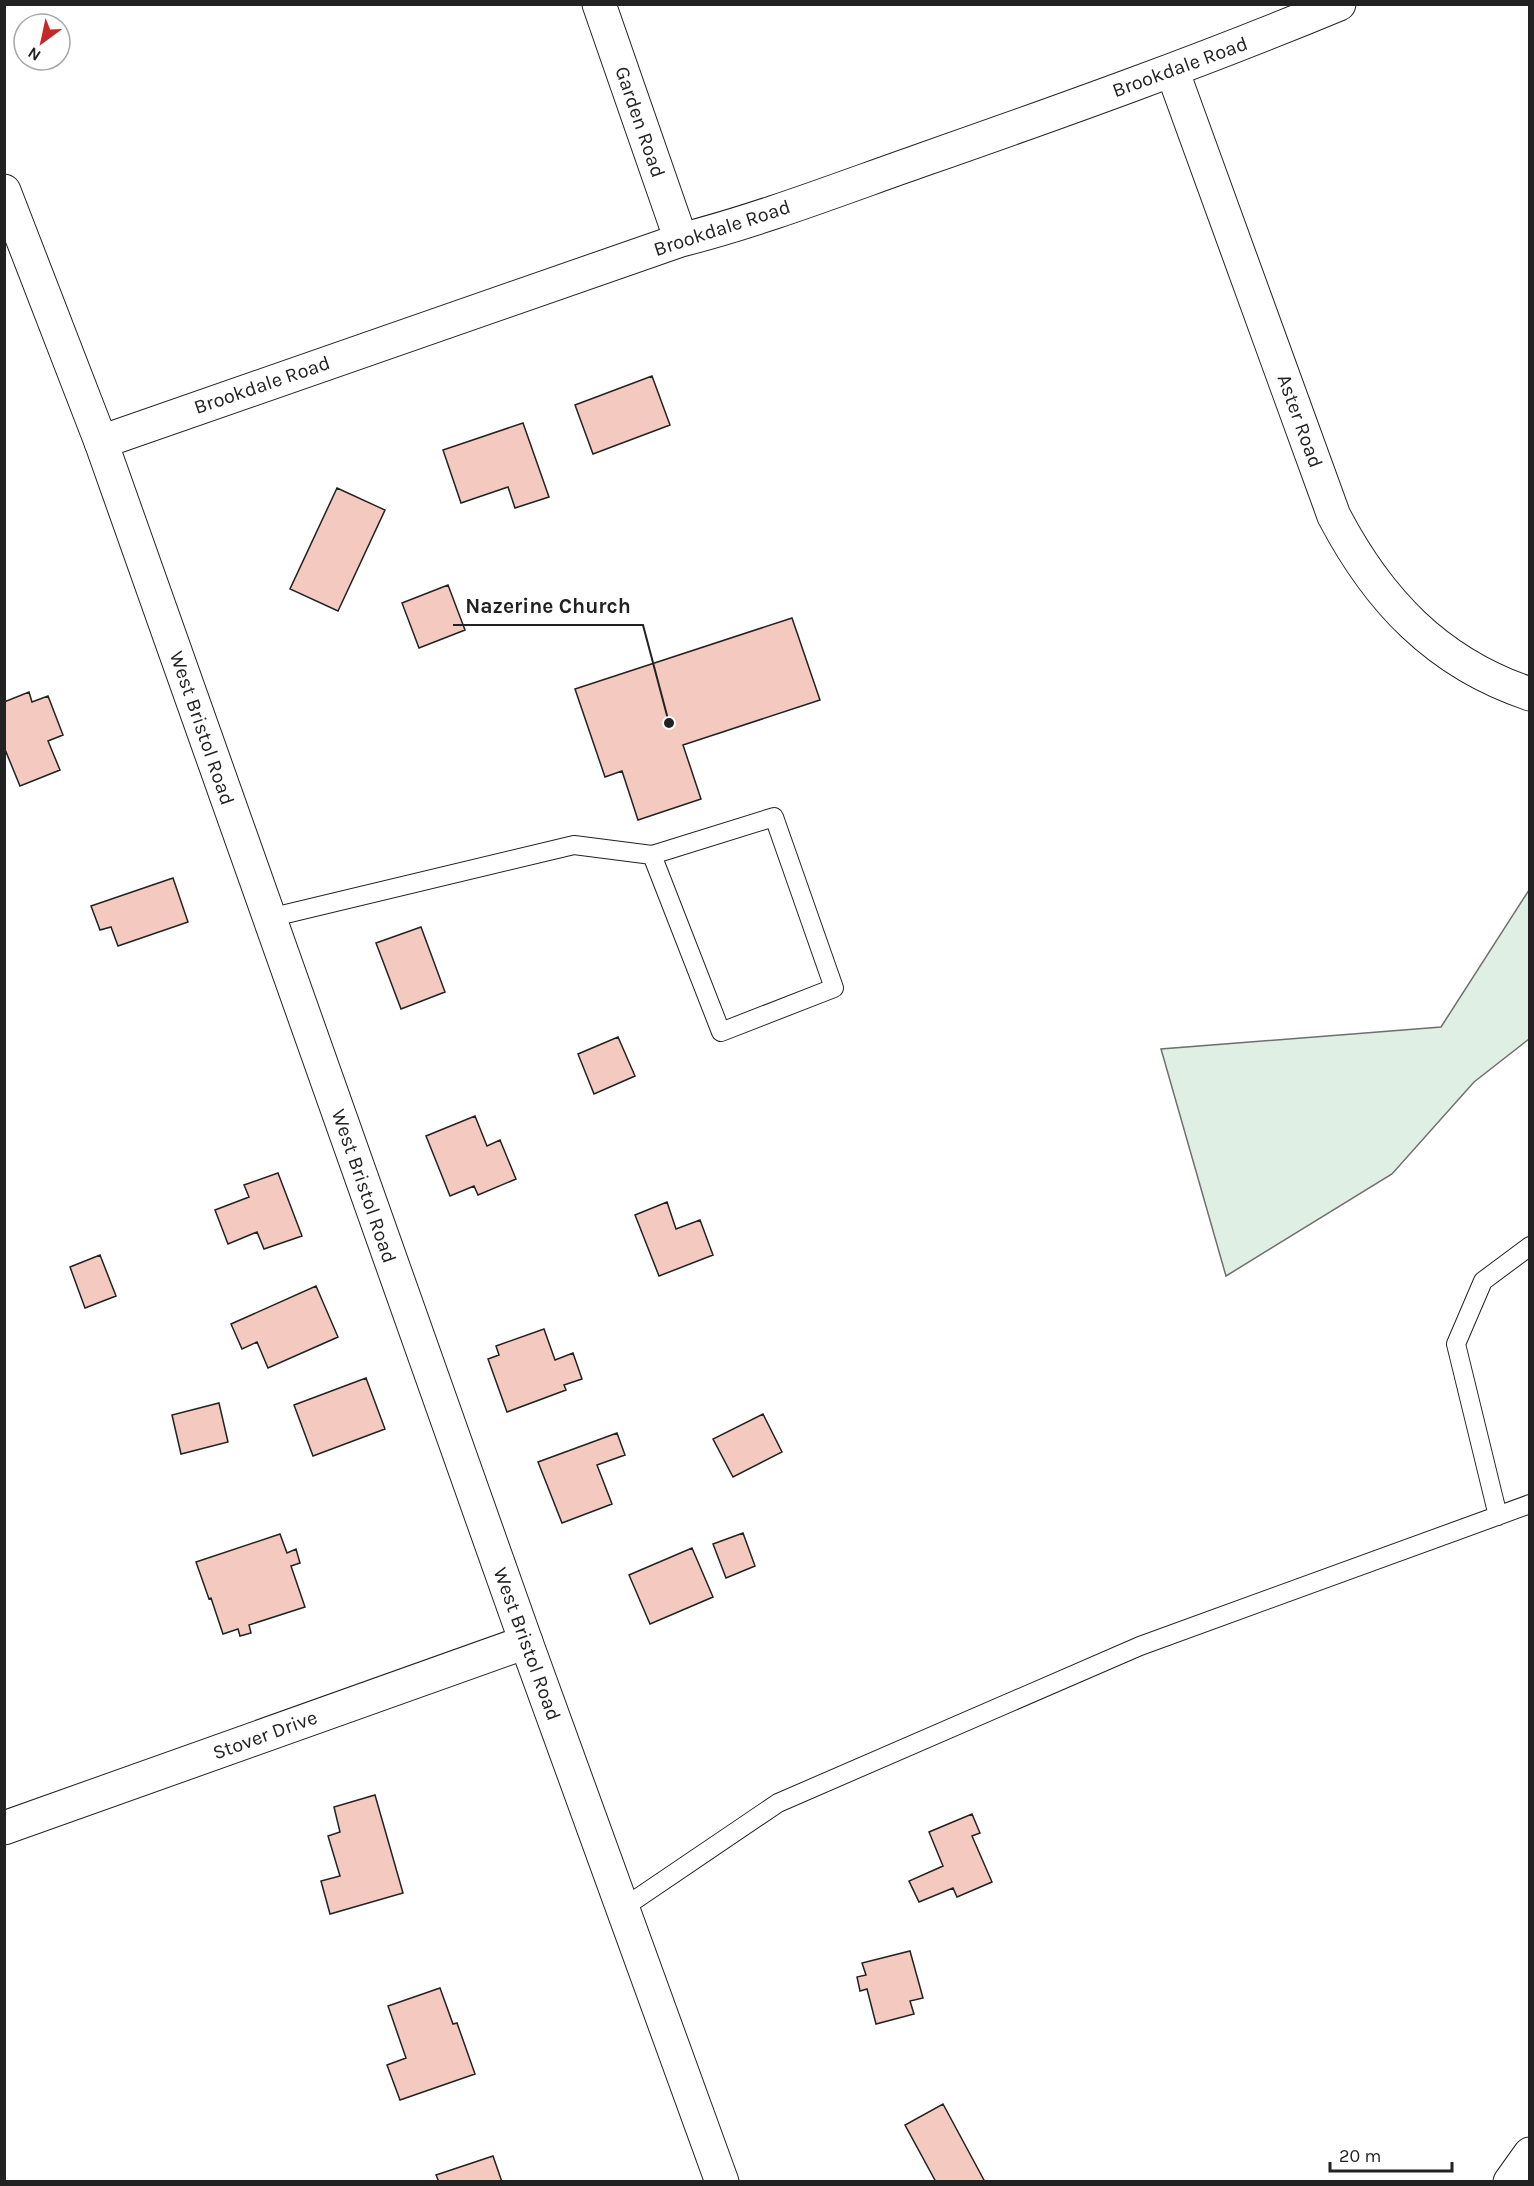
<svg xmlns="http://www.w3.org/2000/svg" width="1534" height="2186" viewBox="0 0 1534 2186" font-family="Karla,sans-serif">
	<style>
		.green { fill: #e0efe3; stroke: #6f6f6f; stroke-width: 1.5 }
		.building { fill: #f3c9c0; stroke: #222; stroke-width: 1.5 }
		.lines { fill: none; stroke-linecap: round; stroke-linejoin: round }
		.lane-casing { stroke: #222; stroke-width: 20 }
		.street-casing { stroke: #222; stroke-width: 35 }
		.secondary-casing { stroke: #222; stroke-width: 35 }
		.lane { stroke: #fff; stroke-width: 18 }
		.street { stroke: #fff; stroke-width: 33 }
		.secondary { stroke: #fff; stroke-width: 33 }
		.labels { text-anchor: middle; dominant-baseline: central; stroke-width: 4.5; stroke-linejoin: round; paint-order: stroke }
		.street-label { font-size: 20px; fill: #222; stroke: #fff }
		.leader { fill: none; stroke: #222; stroke-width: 2 }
		.callout-dot { fill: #222; stroke: #fff; stroke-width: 2 }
		.callout-label { font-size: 21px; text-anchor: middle; font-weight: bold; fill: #222; stroke: #fff; stroke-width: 4.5; stroke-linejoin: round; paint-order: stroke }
	</style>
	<rect width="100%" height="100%" fill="#fff"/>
	<!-- green -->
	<path class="green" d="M1529,890V1039L1474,1082L1392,1174L1226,1276L1161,1049L1441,1027Z"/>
	<!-- building -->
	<path class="building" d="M652,376L670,425L593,454L575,405Z
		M523,423L549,497L515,508L508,487L461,503L443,450Z
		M337,488L385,510L338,611L290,589Z
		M448,585L465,630L419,648L402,603Z
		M792,618L820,700L683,745L701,799L638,820L622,771L605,777L575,689Z
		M29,692L32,702L48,696L63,735L48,741L60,770L20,786L4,747V702Z
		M173,878L188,922L118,946L111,927L100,930L91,906Z
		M421,927L445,992L401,1009L376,943Z
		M618,1037L635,1076L594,1094L578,1054Z
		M475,1116L487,1146L500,1140L516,1179L478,1195L474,1186L450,1196L426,1136Z
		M278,1173L302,1236L264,1249L257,1232L228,1244L215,1210L249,1197L244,1185Z
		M667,1202L676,1229L700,1220L713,1255L659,1276L635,1215Z
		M100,1255L116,1296L85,1308L70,1267Z
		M316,1286L338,1337L268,1368L257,1342L242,1349L231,1324Z
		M544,1329L555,1360L573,1353L582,1379L564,1385L566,1390L507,1412L488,1359L499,1355L496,1346Z
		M366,1378L385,1429L313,1456L294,1405Z
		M219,1403L228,1442L181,1454L172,1415Z
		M763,1414L782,1452L733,1477L713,1439Z
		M617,1433L625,1455L597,1465L612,1504L562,1523L538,1462Z
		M743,1533L755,1566L726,1578L713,1544Z
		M280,1534L287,1553L296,1549L300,1563L291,1566L305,1607L249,1625L251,1633L240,1636L238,1629L223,1634L211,1598L209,1599L196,1562Z
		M692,1548L713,1597L650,1624L629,1575Z
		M375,1795L403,1893L330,1914L321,1881L340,1876L328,1836L340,1832L334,1807Z
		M972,1814L980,1833L972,1836L992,1882L957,1897L953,1888L919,1902L909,1881L943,1866L929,1832Z
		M910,1951L923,1998L910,2001L914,2014L876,2024L867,1989L860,1991L857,1977L866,1975L862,1963Z
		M440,1988L453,2024L457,2023L475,2074L400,2100L387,2065L406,2058L388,2006Z
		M943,2104L985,2182H936L905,2125Z
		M493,2156L502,2182H439L436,2175Z"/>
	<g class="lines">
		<!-- lane casing -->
		<g class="lane-casing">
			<path id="lane" d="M269,918L574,845L652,855L721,1032L834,988L774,817L652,855
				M1498,1516L1456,1344L1483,1281L1530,1246
				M623,1908L778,1803L1140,1646L1530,1504"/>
		</g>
		<!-- street casing -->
		<g class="street-casing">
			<path id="street" d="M599,4L681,240
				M1172,70L1334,516C1378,600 1437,663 1530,694
				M101,442L681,240C763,219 842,188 922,160C1062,111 1202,61 1339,4
				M4,1828L526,1642
				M1510,2182L1530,2154"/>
		</g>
		<!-- secondary casing -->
		<g class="secondary-casing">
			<path id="secondary" d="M4,191L101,442L526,1642L722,2182"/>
		</g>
		<!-- lane -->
		<use href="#lane" class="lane"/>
		<!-- street -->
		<use href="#street" class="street"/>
		<!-- secondary -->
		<use href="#secondary" class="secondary"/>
	</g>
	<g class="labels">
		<!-- street labels -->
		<g class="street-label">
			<text transform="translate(1180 67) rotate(-20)">Brookdale Road</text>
			<text transform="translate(640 122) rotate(71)">Garden Road</text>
			<text transform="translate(722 228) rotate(-18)">Brookdale Road</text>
			<text transform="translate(262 385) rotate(-19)">Brookdale Road</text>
			<text transform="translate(1300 421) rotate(70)">Aster Road</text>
			<text transform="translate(202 728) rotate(71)">West Bristol Road</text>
			<text transform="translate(364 1186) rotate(71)">West Bristol Road</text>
			<text transform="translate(527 1644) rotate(70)">West Bristol Road</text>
			<text transform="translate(265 1735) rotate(-20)">Stover Drive</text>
		</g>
	</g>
	<!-- callouts -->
	<path class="leader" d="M669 723L643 625H453"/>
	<circle class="callout-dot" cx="669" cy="723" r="6"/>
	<g class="callout-label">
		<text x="548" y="613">Nazerine Church</text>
	</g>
	<!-- border -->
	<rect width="1534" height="2186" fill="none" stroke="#222222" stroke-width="12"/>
	<!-- north arrow -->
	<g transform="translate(42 42) rotate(213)"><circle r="28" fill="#ffffff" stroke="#a7a7a7" stroke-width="1.5"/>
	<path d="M0-4.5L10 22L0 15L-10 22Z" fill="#c62828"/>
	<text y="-9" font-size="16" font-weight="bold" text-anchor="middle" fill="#222222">N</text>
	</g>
	<!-- scale -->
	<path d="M1330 2162v9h122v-9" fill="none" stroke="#222222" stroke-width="3"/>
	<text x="1339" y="2162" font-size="18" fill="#222222" stroke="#ffffff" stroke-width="4.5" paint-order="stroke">20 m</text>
</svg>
